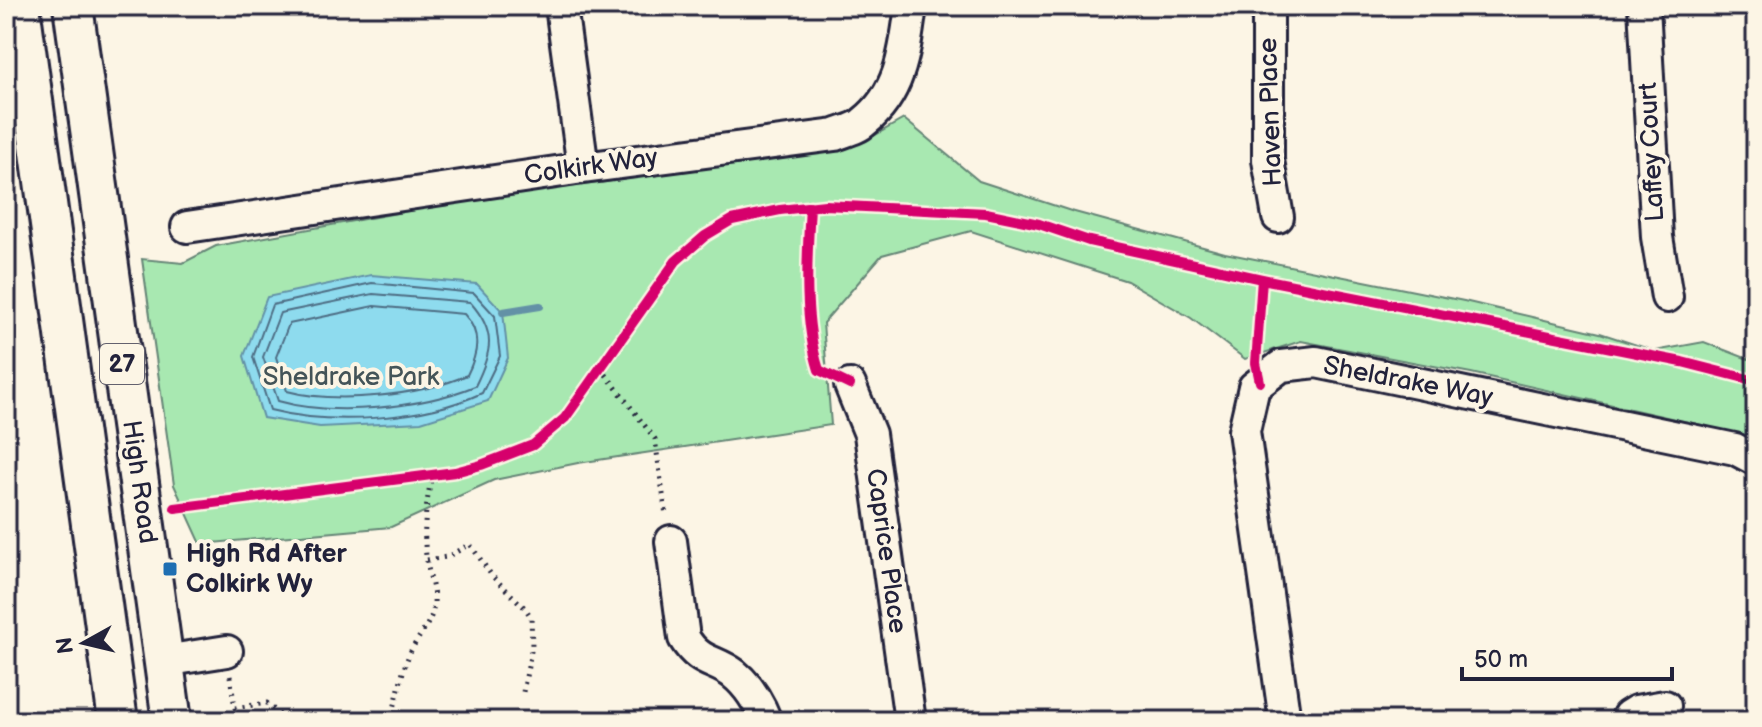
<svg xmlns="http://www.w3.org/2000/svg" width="1762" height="727" viewBox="0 0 1762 727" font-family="'Balsamiq Sans',sans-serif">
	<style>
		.green { fill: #a8e8b1; stroke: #658576; stroke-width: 2 }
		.water { fill: #8edbee; stroke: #6391a6; stroke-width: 2 }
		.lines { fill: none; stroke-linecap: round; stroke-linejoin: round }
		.shore { stroke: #4d6c83; stroke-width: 2 }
		.stream { stroke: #6391a6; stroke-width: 8 }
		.minor-casing { stroke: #22223b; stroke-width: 36 }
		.major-casing { stroke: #22223b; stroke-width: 44 }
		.path { stroke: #22223b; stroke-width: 5; stroke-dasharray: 2 6; stroke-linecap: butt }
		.minor { stroke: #fcf5e5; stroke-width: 30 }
		.major { stroke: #fcf5e5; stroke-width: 38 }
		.cycleway-casing { stroke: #fcf5e5; stroke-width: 15 }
		.cycleway { stroke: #d6006c; stroke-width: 10 }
		.poi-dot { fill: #1f6fb2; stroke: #fcf5e5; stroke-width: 3 }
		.labels { text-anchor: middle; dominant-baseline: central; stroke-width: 8; stroke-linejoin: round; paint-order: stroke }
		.shield { fill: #fcf5e5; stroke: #63616e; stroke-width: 2 }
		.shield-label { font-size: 24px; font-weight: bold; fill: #22223b }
		.street-label { font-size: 26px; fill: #22223b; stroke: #fcf5e5 }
		.park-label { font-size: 26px; fill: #445458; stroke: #fcf5e5 }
		.poi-label { font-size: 26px; font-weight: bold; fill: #22223b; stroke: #fcf5e5; text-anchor: start }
	</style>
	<rect width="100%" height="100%" fill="#fcf5e5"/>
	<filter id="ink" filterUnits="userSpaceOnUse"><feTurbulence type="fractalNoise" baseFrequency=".0125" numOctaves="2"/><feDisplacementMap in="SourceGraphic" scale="16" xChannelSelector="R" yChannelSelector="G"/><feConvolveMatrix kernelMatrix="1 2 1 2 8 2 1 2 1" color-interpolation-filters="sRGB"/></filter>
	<g filter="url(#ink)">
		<!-- green -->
		<path class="green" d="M904,119L979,181L1071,211L1225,253L1464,301L1600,333L1655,351L1704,342L1748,359H1756V442L1706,426L1471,373L1301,341L1245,359L1191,318L1127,281L971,231L882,255L823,323L831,425L578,463L494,480L391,527L201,544L174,485L142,259L183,263L216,246L452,203L832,151L868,139Z"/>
		<!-- water -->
		<path class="water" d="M371,275L477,284L503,312L508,358L488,401L421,422L320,427L263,418L244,356L267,297Z"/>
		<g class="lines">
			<!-- shore -->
			<path class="shore" d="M372,283L474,293L495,316L500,356L482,393C424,420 333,426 270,410L253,357L272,305Z
				M373,294L470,302C497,332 492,352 475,386C421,408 334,417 278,401L263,357L280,313Z
				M374,306L464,314C482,333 478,353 467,375C421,396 335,404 287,391L276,357L289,324Z"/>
			<!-- stream -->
			<path class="stream" d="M503,312L540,306
				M6,365L11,364"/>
			<!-- minor casing -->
			<g class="minor-casing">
				<path id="minor" d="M561,6L583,168
					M1268,6V160L1278,217
					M1644,6L1657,237L1667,297
					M187,227L583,168L835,135C844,131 857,129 864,122C901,93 905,50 911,6
					M850,385L870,434L910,721
					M671,541L684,638C700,664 714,659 734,674C750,687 759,703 766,721
					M164,661L227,651
					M1285,721L1244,431L1254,387L1281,366L1316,362L1735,449L1756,460
					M1626,721L1628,716L1636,711L1665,706"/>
			</g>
			<!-- major casing -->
			<g class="major-casing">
				<path id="major" d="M20,6L118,721
					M73,6L172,721"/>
			</g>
			<!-- path -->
			<path class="path" d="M6,248L21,245
				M601,368L655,439L666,515
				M427,560L447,557L470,544L492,576L525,608L531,617L532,646L523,692
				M230,676L235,708L267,703L286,721
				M390,721C398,699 400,676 409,655C416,638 432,624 434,605C435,590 429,576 427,562C422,533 426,503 432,475"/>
			<!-- minor -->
			<use href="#minor" class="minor"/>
			<!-- major -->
			<use href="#major" class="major"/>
			<!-- cycleway casing -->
			<g class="cycleway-casing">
				<path id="cycleway" d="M810,206C807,260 803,319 819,370L850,385
					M1260,382L1256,363L1262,279
					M175,508L455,472L481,465L533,445L565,418L676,261L705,236L732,220L780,210L825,205L986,213L1039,224L1089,241L1262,279L1682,362L1756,381"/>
			</g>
			<!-- cycleway -->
			<use href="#cycleway" class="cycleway"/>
		</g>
	</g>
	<!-- markers -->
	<rect class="poi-dot" x="162" y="561" width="16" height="16" rx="4"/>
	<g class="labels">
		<!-- shield labels -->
		<rect class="shield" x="100" y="344" width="44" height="40" rx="6"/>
		<g class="shield-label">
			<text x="122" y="364">27</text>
		</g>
		<!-- street labels -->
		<g class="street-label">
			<text transform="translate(1271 112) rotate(-92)">Haven Place</text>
			<text transform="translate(1652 152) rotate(-93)">Laffey Court</text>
			<text transform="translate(591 167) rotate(-8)">Colkirk Way</text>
			<text transform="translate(1408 382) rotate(11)">Sheldrake Way</text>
			<text transform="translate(139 482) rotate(82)">High Road</text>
			<text transform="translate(886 551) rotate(82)">Caprice Place</text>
		</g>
		<!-- park labels -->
		<g class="park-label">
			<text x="351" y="377">Sheldrake Park</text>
		</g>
		<!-- poi labels -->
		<g class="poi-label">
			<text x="186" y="554">High Rd After<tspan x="186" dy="30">Colkirk Wy</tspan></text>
		</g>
	</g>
	<!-- margin -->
	<rect width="1762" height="727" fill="none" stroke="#fcf5e5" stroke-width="32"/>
	<rect x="16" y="16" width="1730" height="695" fill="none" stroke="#22223b" stroke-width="3" filter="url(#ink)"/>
	<!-- north arrow -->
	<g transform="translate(84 643) rotate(262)" stroke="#fcf5e5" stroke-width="6" paint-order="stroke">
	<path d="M0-6L14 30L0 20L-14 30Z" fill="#22223b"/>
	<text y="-12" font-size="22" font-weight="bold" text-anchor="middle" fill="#22223b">N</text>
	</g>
	<!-- scale -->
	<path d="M1462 667v12h210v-12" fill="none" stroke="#22223b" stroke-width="4"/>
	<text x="1474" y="667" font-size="24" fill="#22223b" stroke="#fcf5e5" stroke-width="6" paint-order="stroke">50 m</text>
</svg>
